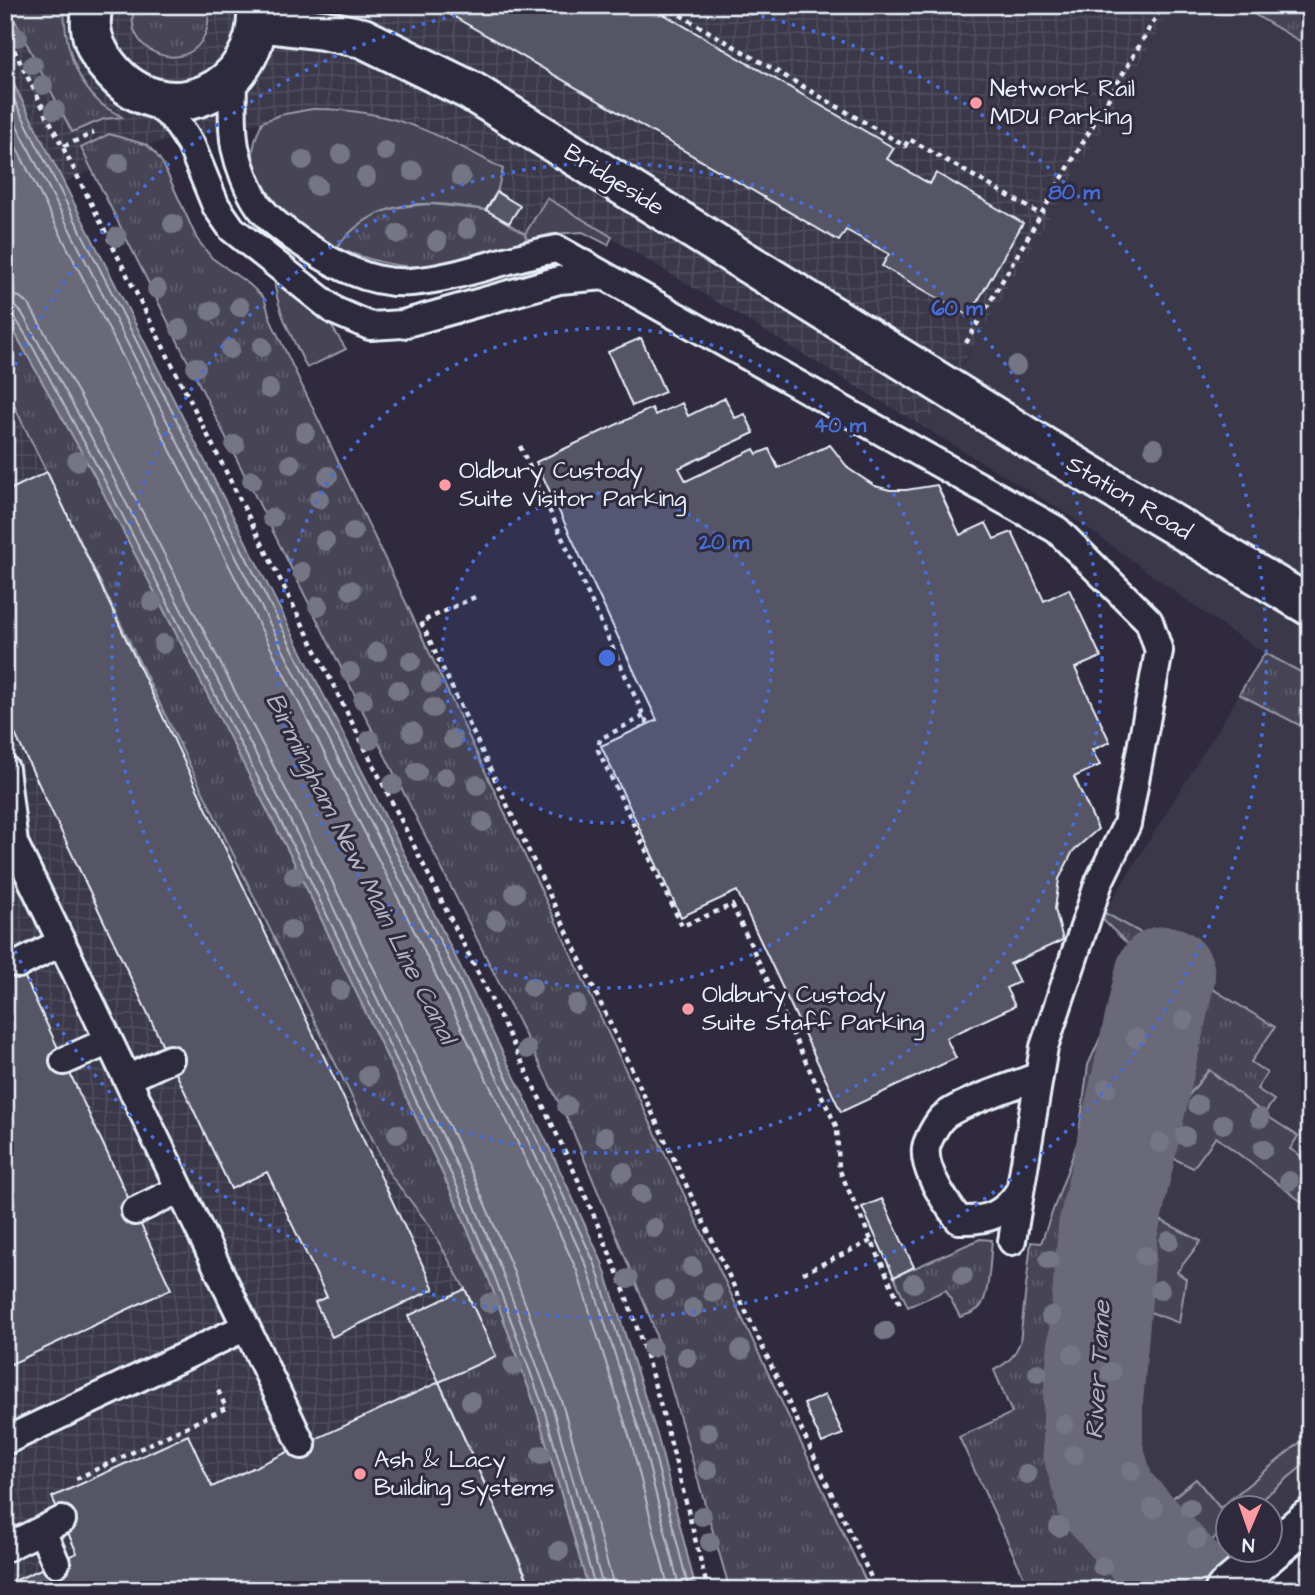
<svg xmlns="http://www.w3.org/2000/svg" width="1315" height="1595" viewBox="0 0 1315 1595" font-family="'Architects Daughter',sans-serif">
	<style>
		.built { fill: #3b3749; fill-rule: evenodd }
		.industrial { fill: url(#industrial-grid) }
		.grass { fill: url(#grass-tufts); stroke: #979aa6; stroke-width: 2 }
		.green { fill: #464455; stroke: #979aa6; stroke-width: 2 }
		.water { fill: #696978; stroke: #9c9fab; stroke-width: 2 }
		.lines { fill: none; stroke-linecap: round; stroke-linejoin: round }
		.shore { stroke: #b5bbc5; stroke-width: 2 }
		.stream { stroke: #9c9fab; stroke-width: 16 }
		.river { stroke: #696978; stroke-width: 100 }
		.building { fill: #575565; stroke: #e8f1f8; stroke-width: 2 }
		.service-casing { stroke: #e8f1f8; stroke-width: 32 }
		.minor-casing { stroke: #e8f1f8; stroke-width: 44 }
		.primary-casing { stroke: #e8f1f8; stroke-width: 44 }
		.path { stroke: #e8f1f8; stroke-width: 4.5; stroke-dasharray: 5 5; stroke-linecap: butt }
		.service { stroke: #2f2a3d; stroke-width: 26 }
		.minor { stroke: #2f2a3d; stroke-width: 38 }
		.primary { stroke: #2f2a3d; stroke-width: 38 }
		.tree { fill: #757684 }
		.ring { fill: none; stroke: #466fde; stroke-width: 3.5; stroke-dasharray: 3.5 7 }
		.poi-dot { fill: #ff9aa2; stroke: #2f2a3d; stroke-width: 2.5 }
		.labels { text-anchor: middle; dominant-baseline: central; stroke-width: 6; stroke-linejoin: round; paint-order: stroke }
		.poi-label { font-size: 24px; fill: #e8f1f8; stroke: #2f2a3d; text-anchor: start }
		.street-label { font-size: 24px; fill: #e8f1f8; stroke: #2f2a3d }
		.water-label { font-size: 26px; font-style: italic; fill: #afb4be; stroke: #2f2a3d }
		.centre { fill: #466fde; stroke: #2f2a3d; stroke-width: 3.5 }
		.ring-label { font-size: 21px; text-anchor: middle; font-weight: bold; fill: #466fde; stroke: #2f2a3d; stroke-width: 6; stroke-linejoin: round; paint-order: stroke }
	</style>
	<defs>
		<pattern id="industrial-grid" width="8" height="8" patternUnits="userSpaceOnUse" patternTransform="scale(1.75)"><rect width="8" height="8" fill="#3b3749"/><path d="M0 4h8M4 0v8" fill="none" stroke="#4e4b5b"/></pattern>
		<pattern id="grass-tufts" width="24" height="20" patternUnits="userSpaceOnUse" patternTransform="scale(1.75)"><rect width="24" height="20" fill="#464455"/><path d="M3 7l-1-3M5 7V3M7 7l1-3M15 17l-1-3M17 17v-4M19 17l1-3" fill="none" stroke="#615f6e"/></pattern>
	</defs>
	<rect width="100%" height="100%" fill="#2f2a3d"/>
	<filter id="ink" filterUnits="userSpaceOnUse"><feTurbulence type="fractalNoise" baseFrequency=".0143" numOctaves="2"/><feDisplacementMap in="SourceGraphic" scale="14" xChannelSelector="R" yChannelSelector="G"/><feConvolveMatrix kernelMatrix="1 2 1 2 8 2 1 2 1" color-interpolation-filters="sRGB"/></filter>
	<g filter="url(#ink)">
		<!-- built -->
		<path class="built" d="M404,5H1310V1518L1225,1590H1212L1123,1489L1129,1304L1148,1146L1234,1038L1101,918L1265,653L1228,630L1069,515L925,428L975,344ZM1228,1508H1270V1550H1228Z"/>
		<!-- industrial -->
		<path class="industrial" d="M5,5H1174L925,428L547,199L525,234L486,210L503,169L450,140L412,123L344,109H312L280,115L262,122L147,145L20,203L649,1590H5Z"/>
		<!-- grass -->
		<path class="grass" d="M7,5H64C64,39 73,78 99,102C105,108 114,112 122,117L104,119L72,132Z
			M135,5H206C210,14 209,23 206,32C190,78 119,54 135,5Z
			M1310,5V47L1240,6V5Z
			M109,134L147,145L156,154L163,164L197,239L212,258L249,284L264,298L272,323L408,607L870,1590H730L652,1322L571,1127L81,148Z
			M432,204L486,210L525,234L527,240C495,249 461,262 427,266C396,269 364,258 336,248C364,212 388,206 432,204Z
			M5,315L92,471L295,864L449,1187L487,1274L537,1411L589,1590H533L439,1382L495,1356L465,1289L429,1225L389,1173L5,387Z
			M1265,653L1310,677V719L1305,728L1239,694Z
			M1105,913L1143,934L1139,944L1275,1027L1251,1062L1267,1073L1257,1089L1274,1100L1264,1114L1209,1070L1148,1146L1129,1304L1123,1489L1186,1561L1148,1590H1030L959,1437L1012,1413L994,1370C1008,1363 1014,1357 1020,1342L1031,1242L1041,1243L1078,1141L1088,1065L1138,954L1101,918Z
			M980,1239L992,1240C990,1256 990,1295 980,1307C975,1313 966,1315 960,1317L946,1290L908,1307L894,1277Z"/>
		<!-- green -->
		<path class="green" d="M312,109C389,108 437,133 503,169L497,192L486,210C427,200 376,196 336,248C301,230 255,204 253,160C252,146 257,134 262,122L280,115Z
			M547,198L612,237L608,245L583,232L552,234L527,240L525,234Z
			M274,277L327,319L346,349L307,368C293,339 276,310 274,277Z
			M1209,1070L1264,1114L1298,1136L1290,1149L1310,1162V1208L1216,1137L1193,1168L1148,1146Z
			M1141,1210L1201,1241L1177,1272L1186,1279L1179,1323L1129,1304Z
			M1310,1434V1460L1252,1507L1228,1508L1227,1528L1186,1561L1123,1490L1124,1450L1165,1504L1196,1479L1220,1508Z"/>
		<!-- water -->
		<path class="water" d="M5,67L424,893L551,1151L602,1262L658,1438L696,1590H589L537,1411L487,1274L449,1187L295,864L92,471L5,315Z"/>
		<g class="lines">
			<!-- shore -->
			<path class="shore" d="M5,82L418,896L544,1154L595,1264L651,1440L689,1590
				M5,102L410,900L536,1157L587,1267L643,1443L680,1590
				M5,125L401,904L527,1162L577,1271L632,1445L669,1590
				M5,294L20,297L30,306L115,459L318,852L473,1176L511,1265L562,1403L615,1590
				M5,304L15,306L22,313L106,464L309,857L464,1180L501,1269L552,1406L604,1590
				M5,313L14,316L30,342L98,468L301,861L456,1184L493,1272L544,1409L596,1590"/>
			<!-- stream -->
			<path class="stream" d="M1077,1494L1107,1499"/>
			<!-- river -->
			<path class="river" d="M1165,976L1108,1229L1093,1401V1451L1107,1499L1191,1590"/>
		</g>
		<!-- building -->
		<path class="building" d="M434,5H648L894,148L887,159L930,184L936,173L1023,223L969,316L882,266L889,254L846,230L839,241Z
			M497,192L520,206L509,223L486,210Z
			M641,338L665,392L632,406L608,352Z
			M725,398L735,418L745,414L754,433L679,468L686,481L754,449L757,454L769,449L778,468L830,445L849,469L875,486L890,490H906L937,485L960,535L986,523L994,539L1012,532L1044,601L1069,589L1101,657L1075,668L1110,742L1092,750L1100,765L1074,777L1098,829L1073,851L1059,879L1055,909L1063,940L1010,964L1019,982L1006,988L1015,1006L946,1038L956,1058L841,1112L737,891L681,917L601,746L657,720L536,462L652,408L655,415L682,403L688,416Z
			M47,472L434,1289L332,1337L315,1302L327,1297L267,1172L231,1189L5,713V492Z
			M5,935L171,1289L5,1367Z
			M882,1199L914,1267L894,1277L862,1207Z
			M465,1289L496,1356L439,1382L408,1316Z
			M439,1382L532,1590H5V1585L77,1553L52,1497L188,1435L212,1487Z
			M825,1395L843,1434L822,1443L804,1404Z"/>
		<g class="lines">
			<!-- service casing -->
			<g class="service-casing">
				<path id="service" d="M233,77C233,100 231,124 235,147C239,166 248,190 259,206C270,221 284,230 299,241C333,264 369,285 411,282C461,278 508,257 557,249L1057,530L1149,621L1159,651L1127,824L1099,882L1044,1047L1012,1241
					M147,97L172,117L182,131L191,145L216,206L232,229L335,311L370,326L403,324L559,280L605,276
					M5,769L14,843L246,1327L5,1441
					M19,964L62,942
					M64,1061L109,1041
					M127,1079L170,1059
					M1020,1190C1004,1215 988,1221 959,1220C946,1203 923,1170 926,1148C927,1141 936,1125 941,1119C954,1104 1017,1085 1039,1076
					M135,1211L180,1189
					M246,1327L302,1445
					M42,1531L56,1563
					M5,1548L62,1520"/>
			</g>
			<!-- minor casing -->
			<g class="minor-casing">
				<path id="minor" d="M92,5C92,12 90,20 91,27C92,40 99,56 108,66C162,136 263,93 257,5
					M258,22L323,30L363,38L471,91L1027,437L1310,606"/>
			</g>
			<!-- primary casing -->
			<g class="primary-casing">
				<path id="primary" d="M1225,1590L1310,1518"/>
			</g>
			<!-- path -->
			<path class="path" d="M663,5L905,146L909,139L1040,214
				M1140,5L1156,16
				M5,32L499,1015C539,1098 581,1180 615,1267C656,1371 680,1481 708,1590
				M64,146L94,133
				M966,343L1163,5
				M520,446L648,725
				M475,597L421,622L877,1590
				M644,716L600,739L598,750L682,926L732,905L837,1128L839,1169L900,1304
				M803,1273L871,1241
				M76,1479L226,1408L216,1386"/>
			<!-- service -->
			<use href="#service" class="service"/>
			<!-- minor -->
			<use href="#minor" class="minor"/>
			<!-- primary -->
			<use href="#primary" class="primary"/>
		</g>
		<!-- trees -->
		<g class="tree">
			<circle cx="18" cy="37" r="10"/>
			<circle cx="33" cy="65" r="10"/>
			<circle cx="43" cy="85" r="10"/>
			<circle cx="55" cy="110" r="10"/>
			<circle cx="385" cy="151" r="10"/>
			<circle cx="341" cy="154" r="10"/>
			<circle cx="303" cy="160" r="10"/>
			<circle cx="119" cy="163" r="10"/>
			<circle cx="413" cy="171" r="10"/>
			<circle cx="366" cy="177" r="10"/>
			<circle cx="461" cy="177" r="10"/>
			<circle cx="317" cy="186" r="10"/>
			<circle cx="173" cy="224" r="10"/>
			<circle cx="467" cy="229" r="10"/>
			<circle cx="398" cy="234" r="10"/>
			<circle cx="117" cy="237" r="10"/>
			<circle cx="437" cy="241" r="10"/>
			<circle cx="157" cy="289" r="10"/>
			<circle cx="240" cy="307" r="10"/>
			<circle cx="211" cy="311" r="10"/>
			<circle cx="180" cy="329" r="10"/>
			<circle cx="262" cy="347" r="10"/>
			<circle cx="230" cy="349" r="10"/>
			<circle cx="1016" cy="366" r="10"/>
			<circle cx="196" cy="367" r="10"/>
			<circle cx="269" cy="389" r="10"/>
			<circle cx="305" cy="432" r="10"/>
			<circle cx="235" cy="445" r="10"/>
			<circle cx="1154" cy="448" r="10"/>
			<circle cx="77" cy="461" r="10"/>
			<circle cx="291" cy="464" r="10"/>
			<circle cx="328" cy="476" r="10"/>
			<circle cx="252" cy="480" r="10"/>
			<circle cx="319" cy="499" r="10"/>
			<circle cx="272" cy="518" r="10"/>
			<circle cx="353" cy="532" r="10"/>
			<circle cx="325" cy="541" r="10"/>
			<circle cx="302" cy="572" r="10"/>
			<circle cx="351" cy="590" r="10"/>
			<circle cx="152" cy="602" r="10"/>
			<circle cx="318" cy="606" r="10"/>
			<circle cx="163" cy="644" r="10"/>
			<circle cx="377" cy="652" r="10"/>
			<circle cx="411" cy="661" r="10"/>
			<circle cx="350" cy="672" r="10"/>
			<circle cx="431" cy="683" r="10"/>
			<circle cx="398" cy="690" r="10"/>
			<circle cx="363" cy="700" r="10"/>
			<circle cx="433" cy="708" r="10"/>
			<circle cx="412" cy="732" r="10"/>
			<circle cx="453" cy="739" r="10"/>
			<circle cx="370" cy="740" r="10"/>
			<circle cx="417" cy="772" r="10"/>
			<circle cx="445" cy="777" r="10"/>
			<circle cx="393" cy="784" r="10"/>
			<circle cx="477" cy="785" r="10"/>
			<circle cx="483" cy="822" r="10"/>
			<circle cx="294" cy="876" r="10"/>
			<circle cx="515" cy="893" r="10"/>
			<circle cx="496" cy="920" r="10"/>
			<circle cx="291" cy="930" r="10"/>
			<circle cx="532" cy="987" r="10"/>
			<circle cx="340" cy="990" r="10"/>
			<circle cx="576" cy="1004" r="10"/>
			<circle cx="1184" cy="1020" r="10"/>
			<circle cx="1136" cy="1038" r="10"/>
			<circle cx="527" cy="1049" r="10"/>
			<circle cx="368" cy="1076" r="10"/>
			<circle cx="1107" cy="1088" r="10"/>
			<circle cx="1198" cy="1105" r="10"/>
			<circle cx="567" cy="1106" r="10"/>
			<circle cx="1260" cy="1118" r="10"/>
			<circle cx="1223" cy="1124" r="10"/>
			<circle cx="397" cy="1134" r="10"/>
			<circle cx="1185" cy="1136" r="10"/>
			<circle cx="605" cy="1137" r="10"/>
			<circle cx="1160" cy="1143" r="10"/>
			<circle cx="1263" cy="1149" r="10"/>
			<circle cx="623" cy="1172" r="10"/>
			<circle cx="1289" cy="1181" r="10"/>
			<circle cx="641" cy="1194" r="10"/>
			<circle cx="654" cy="1228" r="10"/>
			<circle cx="1169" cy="1241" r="10"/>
			<circle cx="1145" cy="1256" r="10"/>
			<circle cx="1049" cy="1260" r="10"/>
			<circle cx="692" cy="1267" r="10"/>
			<circle cx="963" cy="1276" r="10"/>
			<circle cx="628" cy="1279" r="10"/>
			<circle cx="914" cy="1283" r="10"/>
			<circle cx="664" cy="1290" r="10"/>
			<circle cx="1160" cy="1290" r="10"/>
			<circle cx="713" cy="1293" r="10"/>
			<circle cx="489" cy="1303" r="10"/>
			<circle cx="693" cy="1308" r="10"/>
			<circle cx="1051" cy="1316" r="10"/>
			<circle cx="885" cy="1331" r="10"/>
			<circle cx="652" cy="1348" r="10"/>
			<circle cx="741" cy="1350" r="10"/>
			<circle cx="1073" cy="1354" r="10"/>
			<circle cx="687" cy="1357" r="10"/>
			<circle cx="513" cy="1366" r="10"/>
			<circle cx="1111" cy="1372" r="10"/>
			<circle cx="1038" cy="1373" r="10"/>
			<circle cx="471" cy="1401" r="10"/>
			<circle cx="1064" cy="1424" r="10"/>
			<circle cx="708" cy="1432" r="10"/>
			<circle cx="541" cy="1455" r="10"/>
			<circle cx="1074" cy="1455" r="10"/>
			<circle cx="708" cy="1470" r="10"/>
			<circle cx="1131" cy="1471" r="10"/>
			<circle cx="1027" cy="1474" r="10"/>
			<circle cx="512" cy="1490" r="10"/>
			<circle cx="1153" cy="1508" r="10"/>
			<circle cx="1190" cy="1508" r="10"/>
			<circle cx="702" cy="1516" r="10"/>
			<circle cx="1059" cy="1527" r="10"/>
			<circle cx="1197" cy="1539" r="10"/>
			<circle cx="710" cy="1542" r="10"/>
			<circle cx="559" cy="1551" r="10"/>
			<circle cx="1102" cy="1566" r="10"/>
		</g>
	</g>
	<!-- distance rings -->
	<circle cx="607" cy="658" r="165" fill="#466fde" fill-opacity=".12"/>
	<g class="ring">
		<circle cx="607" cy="658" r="165"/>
		<circle cx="607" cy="658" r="330"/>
		<circle cx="607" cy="658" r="495"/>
		<path d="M6 384A660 660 0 0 1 504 6M710 6A660 660 0 1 1 6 932"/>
	</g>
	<!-- markers -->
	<g class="poi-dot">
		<circle cx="976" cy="103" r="7"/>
		<circle cx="445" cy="485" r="7"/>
		<circle cx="688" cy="1009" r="7"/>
		<circle cx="360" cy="1474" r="7"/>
	</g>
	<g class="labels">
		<!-- poi labels -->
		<g class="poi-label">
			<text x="990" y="89">Network Rail<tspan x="990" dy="28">MDU Parking</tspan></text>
			<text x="459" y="471">Oldbury Custody<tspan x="459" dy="28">Suite Visitor Parking</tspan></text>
			<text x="702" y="995">Oldbury Custody<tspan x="702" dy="28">Suite Staff Parking</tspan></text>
			<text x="374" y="1460">Ash &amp; Lacy<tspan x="374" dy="28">Building Systems</tspan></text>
		</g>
		<!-- street labels -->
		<g class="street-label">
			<text transform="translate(614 180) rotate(32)">Bridgeside</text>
			<text transform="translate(1129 498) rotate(31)">Station Road</text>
		</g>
		<!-- water labels -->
		<g class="water-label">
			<text transform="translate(361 868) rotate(63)">Birmingham New Main Line Canal</text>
			<text transform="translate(1098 1370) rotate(-87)">River Tame</text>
		</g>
	</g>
	<circle cx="607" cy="658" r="10" class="centre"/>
	<g class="ring-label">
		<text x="1074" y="199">80 m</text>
		<text x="957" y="315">60 m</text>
		<text x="840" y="432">40 m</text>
		<text x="724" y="549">20 m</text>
	</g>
	<!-- margin -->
	<rect width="1315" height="1595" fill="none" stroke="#2f2a3d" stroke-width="28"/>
	<rect x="14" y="14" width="1287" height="1567" fill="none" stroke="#e8f1f8" stroke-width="2.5" filter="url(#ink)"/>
	<!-- north arrow -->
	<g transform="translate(1249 1529) rotate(182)"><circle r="33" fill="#2f2a3d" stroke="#797a88" stroke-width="2"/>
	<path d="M0-5L12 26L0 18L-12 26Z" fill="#ff9aa2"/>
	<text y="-10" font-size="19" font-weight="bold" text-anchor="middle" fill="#e8f1f8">N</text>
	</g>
</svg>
